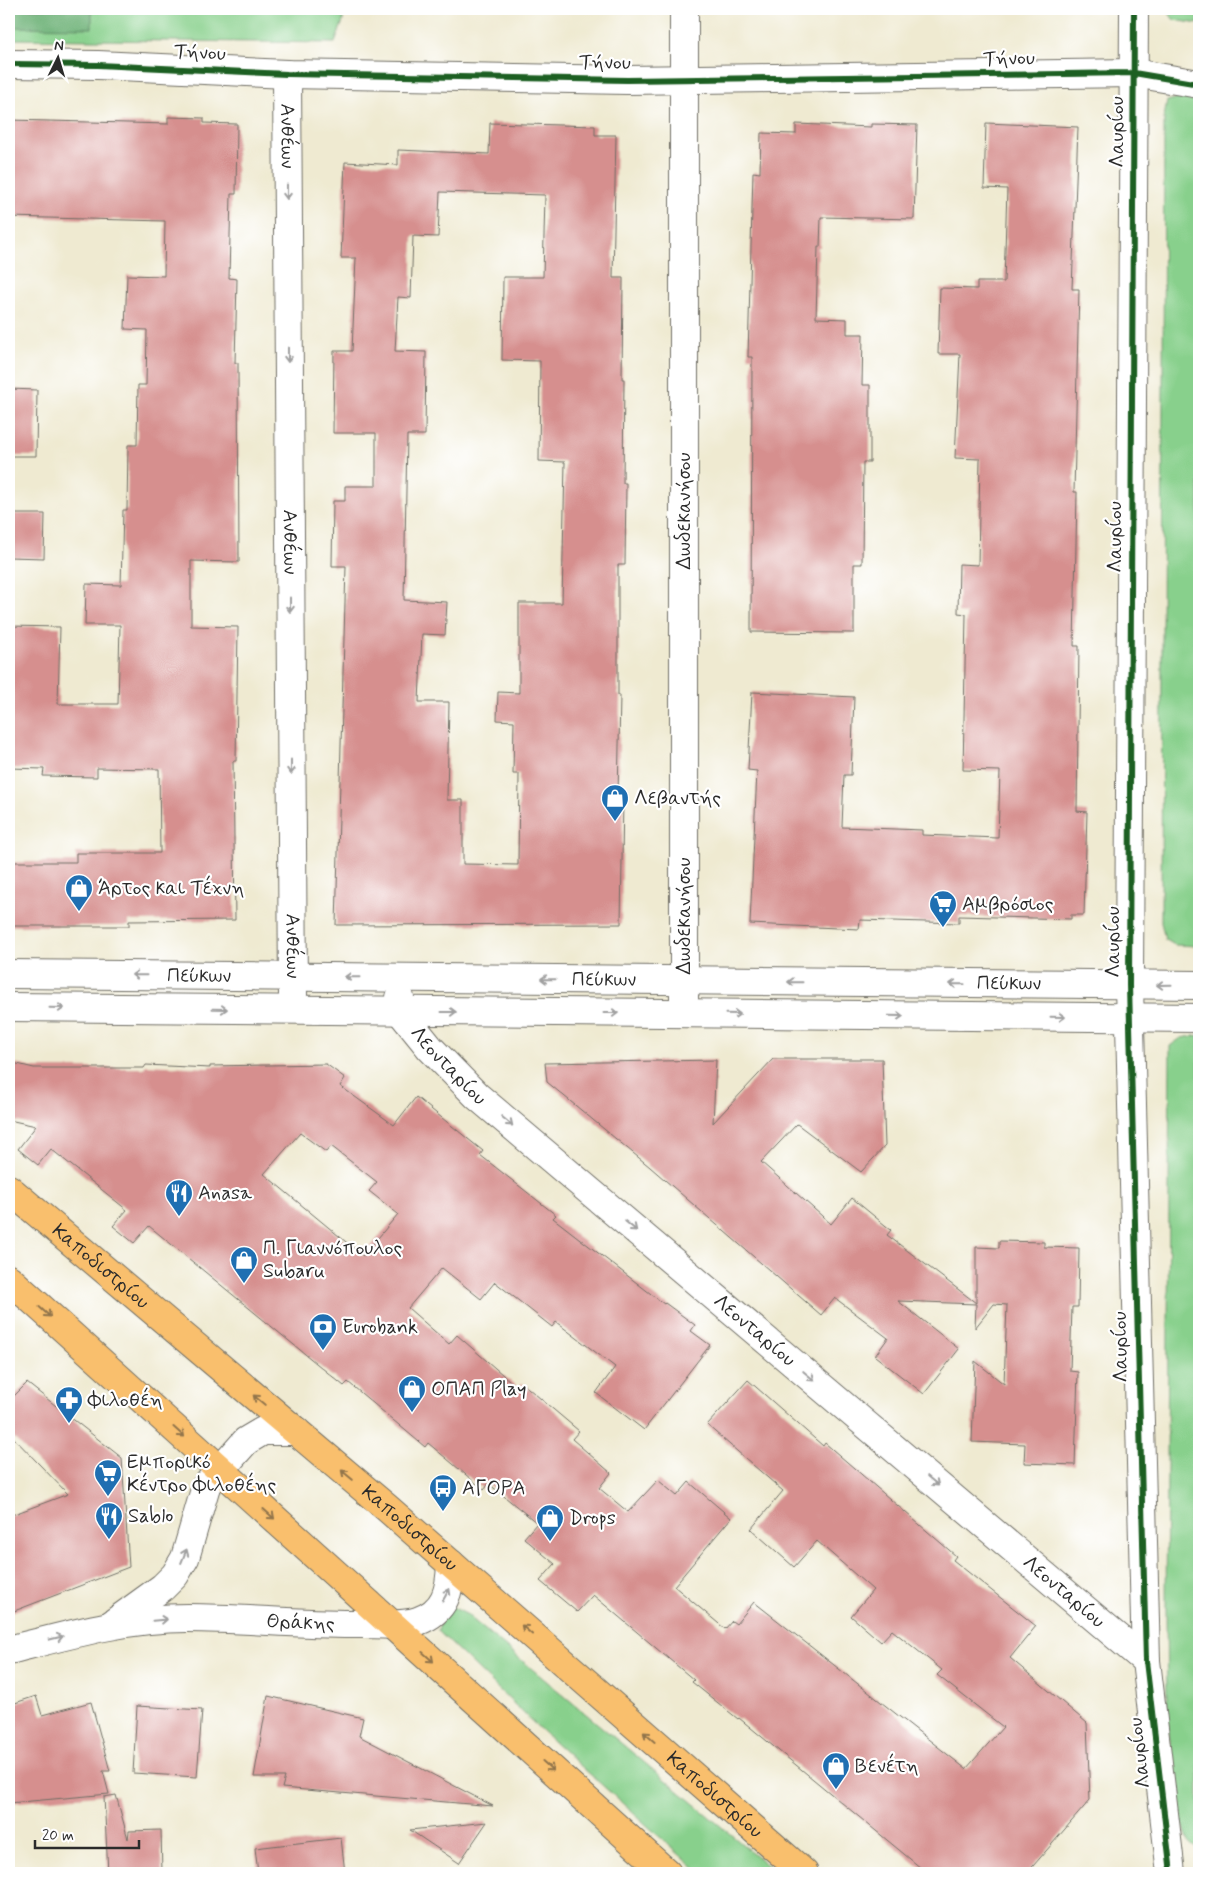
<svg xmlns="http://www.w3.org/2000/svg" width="1208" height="1882" viewBox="0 0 1208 1882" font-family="Mynerve,sans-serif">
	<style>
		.green { fill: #88d08c; stroke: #5a7e5c }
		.forest { fill: #6eb278; stroke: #4c6e52 }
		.building { fill: #d68f8e; fill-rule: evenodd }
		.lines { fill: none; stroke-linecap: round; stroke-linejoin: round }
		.minor-casing { stroke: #706e65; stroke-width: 30 }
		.major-casing { stroke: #706e65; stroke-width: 30 }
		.minor { stroke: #fff; stroke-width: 28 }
		.major { stroke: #f9bf6d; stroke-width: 28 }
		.cycleway-casing { stroke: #fff; stroke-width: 9 }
		.cycleway { stroke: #1b5e20; stroke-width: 6 }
		.oneway { stroke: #a0a0a0 }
		.oneway2 { stroke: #92754c }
		.labels { text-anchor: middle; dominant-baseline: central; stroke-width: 4.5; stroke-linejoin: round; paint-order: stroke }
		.street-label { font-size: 20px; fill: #2b2b2b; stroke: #fff }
		.poi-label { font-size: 20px; fill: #2b2b2b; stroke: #fff; text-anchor: start }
	</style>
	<rect width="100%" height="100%" fill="#fff"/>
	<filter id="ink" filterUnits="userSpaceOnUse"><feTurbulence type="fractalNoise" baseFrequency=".02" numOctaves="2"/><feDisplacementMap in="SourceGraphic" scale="10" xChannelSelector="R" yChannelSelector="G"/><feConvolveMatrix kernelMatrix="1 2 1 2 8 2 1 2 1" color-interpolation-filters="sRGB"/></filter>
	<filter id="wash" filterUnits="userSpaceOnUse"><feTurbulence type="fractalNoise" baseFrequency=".0096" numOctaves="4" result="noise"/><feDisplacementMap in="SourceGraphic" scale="20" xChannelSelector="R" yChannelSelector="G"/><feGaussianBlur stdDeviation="1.12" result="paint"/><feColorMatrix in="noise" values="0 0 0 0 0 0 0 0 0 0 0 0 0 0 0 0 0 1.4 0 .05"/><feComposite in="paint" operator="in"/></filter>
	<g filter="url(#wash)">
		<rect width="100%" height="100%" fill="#efead1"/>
		<!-- green -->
		<path class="green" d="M9,9H343V21L335,43L9,39Z
			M1166,9H1199V24L1174,20Z
			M1182,97L1199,101V946L1175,945L1165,940L1161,922L1164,117L1167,101Z
			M1199,1035V1850L1190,1844L1178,1812L1167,1716L1166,1609L1170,1046L1181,1038Z
			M452,1607L466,1614L777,1873H700L543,1732L438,1631L443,1613Z"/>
		<!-- forest -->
		<path class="forest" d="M9,9H92V28L9,27Z"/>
		<g id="blocks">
			<!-- building -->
			<path class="building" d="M168,117L204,118V123L237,124L236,194H231L229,278L237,279L235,363H238L239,562L191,561V626L238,627L236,761H233L235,920L129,921V926H9V862H76V853H160L159,769L97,768V777L43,776L44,769L9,768V626L60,627L58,704H118L120,625H85L86,584L121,585L123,510H127L128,445H137L138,385H146L147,330L125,329L127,275L164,276L165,221L9,217V120L168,124Z
				M490,123L595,126V135H616L613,278H623L622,379H624L623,483H626L625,565H618V695H620L618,797H623L621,924L336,925L346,566H332L333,501H345V486H376V433H333L334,351H352L356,258H341L345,162L398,165V150L489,154ZM440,192L545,195L543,277H503L502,360L540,361L539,461L565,462L562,603H519V693L498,692L497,720L514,721L513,774H519L518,865L463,864V800H447L449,702H419L422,634L445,635L447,602L404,600L407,435H425L426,352L395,351L398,297L411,298L413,236L438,237Z
				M986,123L1078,127L1072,289H1079L1074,492H1077L1074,646H1079L1077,811L1087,812L1084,915H1071V919L959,916V923L860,920L859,929L750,924L757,771L748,770L752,692L854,697L851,775H844L842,827L922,830V835L998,838L1000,771L963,770L966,614L958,613L959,564L978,565L980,459L955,458L960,354H938L940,288L977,289V282H1004L1007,189L984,188Z
				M796,124L871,127V124L917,125L914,219L821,217L820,247H818L816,318L847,319V334H863L862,385H870V462H863L862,564H854V633L751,632L752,357H748L753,172L760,173L761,133L796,134Z
				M9,389L37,390L36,456H9Z
				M9,514H45L44,558L9,557Z
				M773,1059H882L885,1146L861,1172L797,1124L761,1162L831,1224L852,1198L891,1230L887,1235L976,1303V1247L999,1248V1241L1044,1242V1247L1079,1248L1078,1307H1072L1070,1371L1078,1372L1075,1465L1024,1463L1025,1444L972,1442L975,1361L1004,1384L1007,1305L994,1304L975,1328L976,1304L898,1301L959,1349L924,1394L875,1356L888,1338L835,1298L821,1315L650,1167L547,1082L545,1063L716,1060L713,1123Z
				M9,1062L34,1068H144L146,1065L210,1068V1066L326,1064L345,1078L340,1086L394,1125L416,1097L483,1151L480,1155L556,1215L553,1218L664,1304L665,1303L695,1325L691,1331L710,1345L644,1430L596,1393L615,1367L556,1322L552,1327L495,1282L481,1299L442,1268L408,1308L449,1344L457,1335L518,1388L522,1383L579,1431L572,1439L611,1473L599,1488L628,1512L658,1480L677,1496L689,1482L731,1518L674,1586L725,1629L732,1621L736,1624L754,1602L966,1769L1003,1727L937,1675L942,1670L892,1630L881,1642L851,1616L873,1590L817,1541L794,1567L751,1529L783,1491L707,1425L748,1380L823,1446L825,1443L956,1556L953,1560L1036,1626L1010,1658L1087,1723L1090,1800L1027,1873H927L739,1718L738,1719L692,1682L694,1680L593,1595L577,1612L540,1581L555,1564L524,1538L537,1523L489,1484L484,1490L428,1443L425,1447L348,1382L344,1386L149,1226L134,1243L113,1226L127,1210L51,1149L38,1165L18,1149L36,1126L9,1120ZM300,1133L326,1152L331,1146L377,1182L369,1191L398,1214L363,1256L264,1174Z
				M27,1383L122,1458L129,1567L9,1613V1516L68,1494L9,1433V1401Z
				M36,1696L42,1715L91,1702L110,1771H103L109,1794L9,1803V1705Z
				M268,1696L363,1718L359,1736L493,1806L282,1788L285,1777H254Z
				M137,1706L202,1710L197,1777L133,1773Z
				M116,1795L128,1839L129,1831L161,1830L162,1873H108L104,1797Z
				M487,1822L459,1863L410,1830Z
				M341,1838L345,1873H258L255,1848Z"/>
		</g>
	</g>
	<g filter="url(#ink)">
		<use href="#blocks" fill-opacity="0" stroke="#706e65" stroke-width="1"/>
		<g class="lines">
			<!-- minor casing -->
			<g class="minor-casing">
				<g id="minor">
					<path d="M684,9V1000"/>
					<path d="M1134,9L1129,985L1146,1661L1171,1873"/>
					<path d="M9,64L98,65L287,74L627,80L1134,73L1199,84"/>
					<path id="s1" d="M287,74L293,995"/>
					<path id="s2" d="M9,974L1199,985"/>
					<path id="s3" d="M400,998V1011L430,1048L477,1096L1146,1661"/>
					<path d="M9,1007L1199,1018"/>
					<path d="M112,1624L163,1587L175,1575L185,1558L206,1486L246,1441L263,1431H296"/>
					<path id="s4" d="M9,1650C68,1635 126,1618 187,1618C245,1618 303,1625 361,1624C379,1624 401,1627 418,1621C446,1611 450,1590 451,1564"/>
				</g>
			</g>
			<!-- major casing -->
			<g class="major-casing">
				<g id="major">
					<path id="s5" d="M9,1189L387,1508L804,1873"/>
					<path d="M9,1279L667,1873"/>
				</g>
			</g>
			<!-- minor -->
			<use href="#minor" class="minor"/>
			<!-- major -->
			<use href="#major" class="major"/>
			<!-- cycleway casing -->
			<g class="cycleway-casing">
				<path id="cycleway" d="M1134,9L1129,985L1146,1661L1171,1873
					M9,64L98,65L287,74L627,80L1134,73L1199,84"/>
			</g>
			<!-- cycleway -->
			<use href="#cycleway" class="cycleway"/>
		</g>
		<!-- one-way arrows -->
		<defs><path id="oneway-shaft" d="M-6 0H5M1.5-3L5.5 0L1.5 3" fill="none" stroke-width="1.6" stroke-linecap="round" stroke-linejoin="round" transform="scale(1.25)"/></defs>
		<g class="oneway">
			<use href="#oneway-shaft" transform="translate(287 192) rotate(90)"/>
			<use href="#oneway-shaft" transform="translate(288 355) rotate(90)"/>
			<use href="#oneway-shaft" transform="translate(290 605) rotate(90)"/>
			<use href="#oneway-shaft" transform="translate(291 767) rotate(90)"/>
			<use href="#oneway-shaft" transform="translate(139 975) rotate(-179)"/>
			<use href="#oneway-shaft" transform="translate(352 977) rotate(-179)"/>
			<use href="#oneway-shaft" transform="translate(548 979) rotate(-179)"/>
			<use href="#oneway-shaft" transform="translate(795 982) rotate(-179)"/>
			<use href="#oneway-shaft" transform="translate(957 984) rotate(-179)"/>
			<use href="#oneway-shaft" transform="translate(1164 985) rotate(179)"/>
			<use href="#oneway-shaft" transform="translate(57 1008) rotate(1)"/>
			<use href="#oneway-shaft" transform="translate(220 1009) rotate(1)"/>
			<use href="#oneway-shaft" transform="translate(449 1012)"/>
			<use href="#oneway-shaft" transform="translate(611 1013)"/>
			<use href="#oneway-shaft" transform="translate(733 1014) rotate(1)"/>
			<use href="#oneway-shaft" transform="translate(896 1016) rotate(1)"/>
			<use href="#oneway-shaft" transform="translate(1058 1017) rotate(1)"/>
			<use href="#oneway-shaft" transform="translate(507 1121) rotate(40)"/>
			<use href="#oneway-shaft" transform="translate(631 1226) rotate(40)"/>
			<use href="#oneway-shaft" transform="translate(809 1376) rotate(40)"/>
			<use href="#oneway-shaft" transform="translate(933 1481) rotate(40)"/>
			<use href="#oneway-shaft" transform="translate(184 1556) rotate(-68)"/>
			<use href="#oneway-shaft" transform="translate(446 1595) rotate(-61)"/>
			<use href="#oneway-shaft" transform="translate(160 1620) rotate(-5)"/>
			<use href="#oneway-shaft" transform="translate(56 1638) rotate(-14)"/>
		</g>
		<g class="oneway2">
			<use href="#oneway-shaft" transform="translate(45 1312) rotate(42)"/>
			<use href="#oneway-shaft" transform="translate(259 1400) rotate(-140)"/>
			<use href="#oneway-shaft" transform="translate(179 1432) rotate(42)"/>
			<use href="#oneway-shaft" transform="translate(347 1475) rotate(-140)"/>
			<use href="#oneway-shaft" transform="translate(269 1514) rotate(42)"/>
			<use href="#oneway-shaft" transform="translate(527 1630) rotate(-139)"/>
			<use href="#oneway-shaft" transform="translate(428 1657) rotate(42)"/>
			<use href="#oneway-shaft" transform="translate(649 1737) rotate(-139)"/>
			<use href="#oneway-shaft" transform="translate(548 1766) rotate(42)"/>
		</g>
	</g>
	<!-- icons -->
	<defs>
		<g id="shop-pin" transform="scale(1.4375)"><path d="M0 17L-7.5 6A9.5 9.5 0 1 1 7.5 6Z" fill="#1f6fb2" stroke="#fff"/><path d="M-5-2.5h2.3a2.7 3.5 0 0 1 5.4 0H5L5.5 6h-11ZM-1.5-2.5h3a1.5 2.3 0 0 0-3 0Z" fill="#fff"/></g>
		<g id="supermarket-pin" transform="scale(1.4375)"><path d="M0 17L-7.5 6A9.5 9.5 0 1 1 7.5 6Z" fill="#1f6fb2" stroke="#fff"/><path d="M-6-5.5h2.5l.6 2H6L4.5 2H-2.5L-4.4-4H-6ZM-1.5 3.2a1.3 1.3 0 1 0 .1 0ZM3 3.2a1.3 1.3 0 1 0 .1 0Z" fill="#fff"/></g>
		<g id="restaurant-pin" transform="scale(1.4375)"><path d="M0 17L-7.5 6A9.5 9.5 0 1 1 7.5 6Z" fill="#1f6fb2" stroke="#fff"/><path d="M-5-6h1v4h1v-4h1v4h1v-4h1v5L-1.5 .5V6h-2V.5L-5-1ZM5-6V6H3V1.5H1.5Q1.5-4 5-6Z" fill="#fff"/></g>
		<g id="bank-pin" transform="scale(1.4375)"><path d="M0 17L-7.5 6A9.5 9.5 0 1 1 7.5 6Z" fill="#1f6fb2" stroke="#fff"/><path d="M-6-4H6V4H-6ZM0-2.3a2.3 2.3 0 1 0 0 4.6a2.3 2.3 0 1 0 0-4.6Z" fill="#fff"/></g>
		<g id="pharmacy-pin" transform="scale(1.4375)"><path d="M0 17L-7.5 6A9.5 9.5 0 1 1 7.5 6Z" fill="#1f6fb2" stroke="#fff"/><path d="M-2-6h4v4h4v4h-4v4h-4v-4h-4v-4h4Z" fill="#fff"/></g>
		<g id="bus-pin" transform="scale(1.4375)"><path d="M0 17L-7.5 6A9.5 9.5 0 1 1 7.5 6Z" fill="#1f6fb2" stroke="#fff"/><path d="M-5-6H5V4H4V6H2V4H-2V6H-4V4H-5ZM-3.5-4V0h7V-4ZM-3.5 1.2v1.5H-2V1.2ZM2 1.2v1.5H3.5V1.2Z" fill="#fff"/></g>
	</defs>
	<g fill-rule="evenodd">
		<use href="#shop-pin" x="615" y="798"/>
		<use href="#shop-pin" x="79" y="888"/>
		<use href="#supermarket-pin" x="943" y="904"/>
		<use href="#restaurant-pin" x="179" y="1193"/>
		<use href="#shop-pin" x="244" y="1260"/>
		<use href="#bank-pin" x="323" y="1327"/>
		<use href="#shop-pin" x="412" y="1389"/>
		<use href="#pharmacy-pin" x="69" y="1400"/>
		<use href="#supermarket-pin" x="108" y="1473"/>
		<use href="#bus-pin" x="443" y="1488"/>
		<use href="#restaurant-pin" x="109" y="1516"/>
		<use href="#shop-pin" x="550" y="1518"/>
		<use href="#shop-pin" x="836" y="1766"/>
	</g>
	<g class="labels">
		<!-- street labels -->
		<g class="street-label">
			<text transform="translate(200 53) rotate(3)">Τήνου</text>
			<text transform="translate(1009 59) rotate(-1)">Τήνου</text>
			<text transform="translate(605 63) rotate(1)">Τήνου</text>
			<text transform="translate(1117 132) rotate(-90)">Λαυρίου</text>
			<text stroke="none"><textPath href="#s1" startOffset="62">Ανθέων</textPath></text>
			<text transform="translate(684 511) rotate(-90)">Δωδεκανήσου</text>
			<text transform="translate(1115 537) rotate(-90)">Λαυρίου</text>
			<text stroke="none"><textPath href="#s1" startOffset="468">Ανθέων</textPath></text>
			<text transform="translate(684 916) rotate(-90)">Δωδεκανήσου</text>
			<text transform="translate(1113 942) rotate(-90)">Λαυρίου</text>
			<text stroke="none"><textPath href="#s1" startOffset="872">Ανθέων</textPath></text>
			<text stroke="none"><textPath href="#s2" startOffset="190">Πεύκων</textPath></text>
			<text stroke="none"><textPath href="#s2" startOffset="595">Πεύκων</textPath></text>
			<text stroke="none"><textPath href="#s2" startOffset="1000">Πεύκων</textPath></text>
			<text stroke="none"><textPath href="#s3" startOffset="86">Λεονταρίου</textPath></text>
			<text stroke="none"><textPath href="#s5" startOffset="120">Καποδιστρίου</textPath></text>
			<text stroke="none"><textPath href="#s3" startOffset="491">Λεονταρίου</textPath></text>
			<text transform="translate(1121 1347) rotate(-91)">Λαυρίου</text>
			<text stroke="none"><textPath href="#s5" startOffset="525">Καποδιστρίου</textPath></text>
			<text stroke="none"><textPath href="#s3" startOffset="896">Λεονταρίου</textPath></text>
			<text stroke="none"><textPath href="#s4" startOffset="295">Θράκης</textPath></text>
			<text transform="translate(1140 1753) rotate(-97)">Λαυρίου</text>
			<text stroke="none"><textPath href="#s5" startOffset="930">Καποδιστρίου</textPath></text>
		</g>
		<!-- poi labels -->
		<g class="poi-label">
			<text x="634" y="798">Λεβαντής</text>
			<text x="98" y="888">Άρτος και Τέχνη</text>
			<text x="962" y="904">Αμβρόσιος</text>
			<text x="198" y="1193">Anasa</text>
			<text x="263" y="1248">Π. Γιαννόπουλος<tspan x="263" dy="23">Subaru</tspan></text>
			<text x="342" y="1327">Eurobank</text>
			<text x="431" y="1389">ΟΠΑΠ Play</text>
			<text x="88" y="1400">Φιλοθέη</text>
			<text x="127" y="1462">Εμπορικό<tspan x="127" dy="23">Κέντρο Φιλοθέης</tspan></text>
			<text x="462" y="1488">ΑΓΟΡΑ</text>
			<text x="128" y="1516">Sablo</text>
			<text x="569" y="1518">Drops</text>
			<text x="855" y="1766">Βενέτη</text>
		</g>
	</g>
	<!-- margin -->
	<rect width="1208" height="1882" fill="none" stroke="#fff" stroke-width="30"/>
	<!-- north arrow -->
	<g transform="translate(58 58) rotate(5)" stroke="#ffffff" stroke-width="4" paint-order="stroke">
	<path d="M0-4L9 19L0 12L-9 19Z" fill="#2b2b2b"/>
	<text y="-8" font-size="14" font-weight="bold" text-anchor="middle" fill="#2b2b2b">N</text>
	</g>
	<!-- scale -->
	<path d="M35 1840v8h104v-8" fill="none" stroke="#2b2b2b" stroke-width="2.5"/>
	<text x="42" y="1840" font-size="15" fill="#2b2b2b" stroke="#ffffff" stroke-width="4" paint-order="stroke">20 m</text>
</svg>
